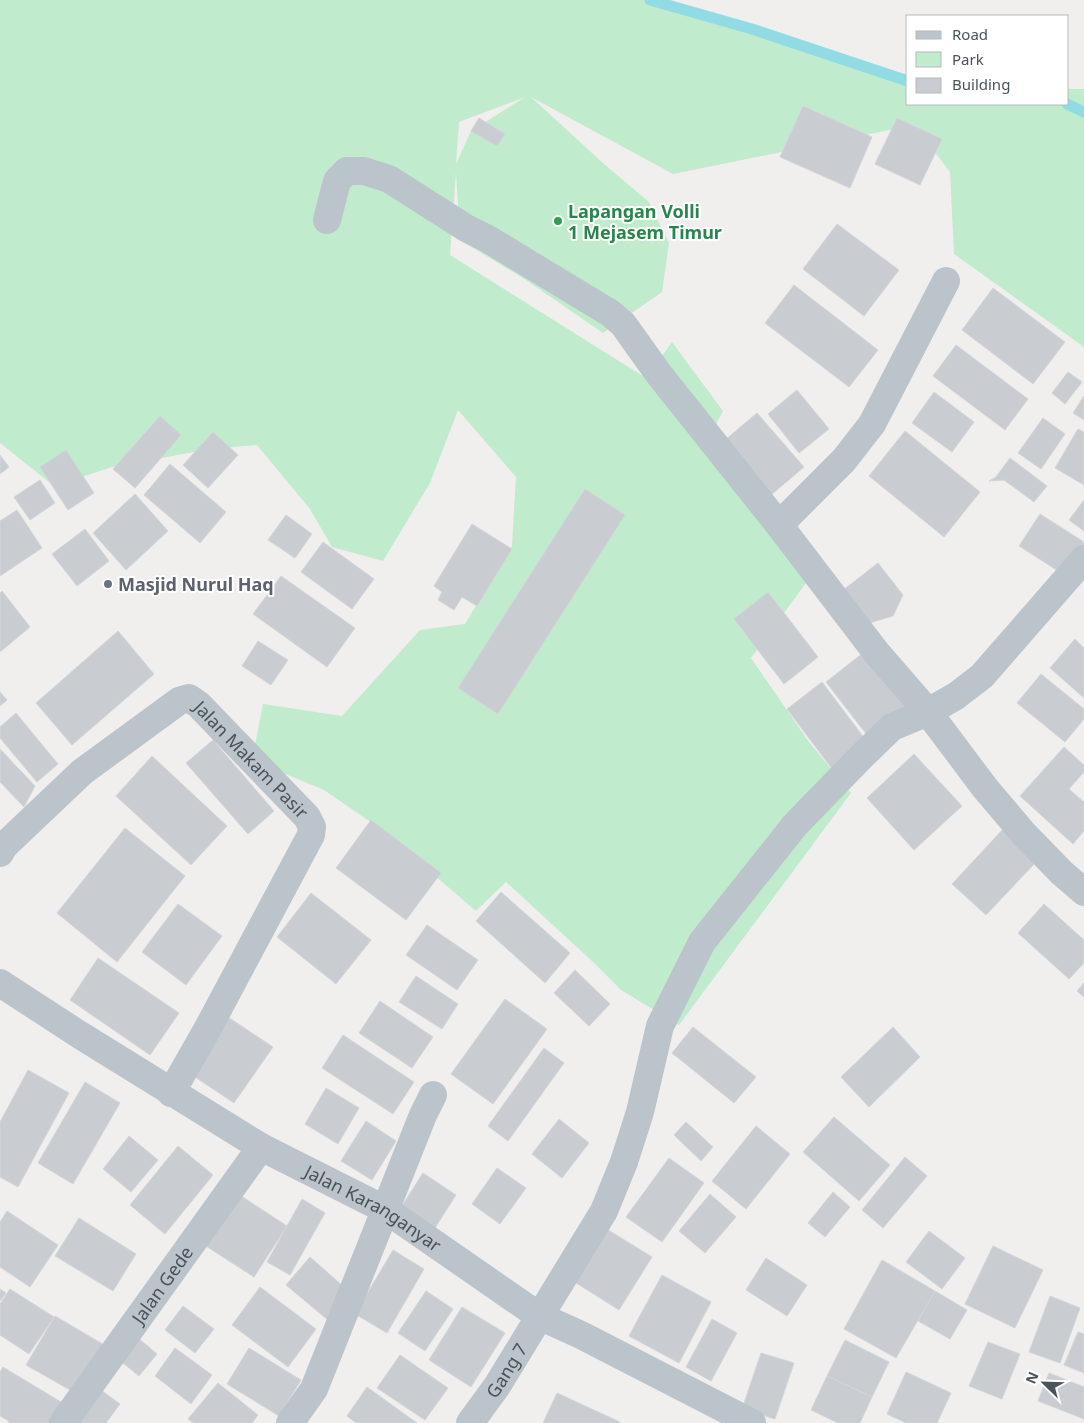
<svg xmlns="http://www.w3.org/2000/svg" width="1084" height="1423" viewBox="0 0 1084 1423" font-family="'Noto Sans',sans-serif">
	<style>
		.green { fill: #c0ebcc; fill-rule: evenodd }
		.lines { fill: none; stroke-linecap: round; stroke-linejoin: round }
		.stream { stroke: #91dce4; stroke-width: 11 }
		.building { fill: #c9ccd0; stroke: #d3d5d9 }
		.minor { stroke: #bbc4ca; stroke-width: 28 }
		.leisure-dot { fill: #2e9e5b; stroke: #fff; stroke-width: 2 }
		.worship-dot { fill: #6b7280; stroke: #fff; stroke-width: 2 }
		.labels { text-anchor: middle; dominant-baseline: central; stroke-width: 4; stroke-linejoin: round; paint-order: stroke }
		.leisure-label { font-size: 18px; font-weight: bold; fill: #27864d; stroke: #fff; text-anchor: start }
		.worship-label { font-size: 18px; font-weight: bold; fill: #5b616d; stroke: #fff; text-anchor: start }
		.street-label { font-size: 18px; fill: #48535a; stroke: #fff }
	</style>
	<rect width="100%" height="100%" fill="#f1eeee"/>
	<!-- green -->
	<path class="green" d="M0,0H650L832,55L908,75V104H1068V89H1084V347L954,254L950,172L914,125L673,174L531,97L604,164L649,202L669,243L662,292L603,333L526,280L460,240L456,172L450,255L646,378L672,342L723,411L704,447L806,583L751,658L809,742L851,793L679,1025L621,990L592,961L506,882L476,911L378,827L324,790L252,760L263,704L342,716L420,630L465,624L512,546L516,477L458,410L430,483L383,561L332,547L310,509L257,445L210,449L112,467L54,486L0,443ZM525,97L471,131L456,164L459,122Z"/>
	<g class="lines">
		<!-- stream -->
		<path class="stream" d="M650,0L752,29L908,81
			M1067,104L1084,112"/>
	</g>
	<!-- building -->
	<path class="building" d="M803,106L872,137L850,188L780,157Z
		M479,118L505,134L497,146L471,131Z
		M897,118L942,139L920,185L875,164Z
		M837,224L899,270L864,316L803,269Z
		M794,285L878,350L849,387L765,323Z
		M993,288L1065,342L1033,384L962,330Z
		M956,345L1028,399L1005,430L933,376Z
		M1068,372L1082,382L1065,404L1052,393Z
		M797,390L829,429L799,453L768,414Z
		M934,392L974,422L952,452L912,423Z
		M1084,396V420L1073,413Z
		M757,413L804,467L771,495L725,440Z
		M160,416L181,435L135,488L113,469Z
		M1043,418L1065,434L1041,469L1018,453Z
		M1078,429L1084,432V485L1055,468Z
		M905,431L980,492L944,537L869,476Z
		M213,432L238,455L208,488L183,465Z
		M66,450L94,493L68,510L40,467Z
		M0,455L9,467L0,474Z
		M1010,458L1047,486L1034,502L1004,480L989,481L996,477Z
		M170,464L226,512L200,543L144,495Z
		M40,480L55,503L30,520L14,497Z
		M585,489L625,515L498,714L458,688Z
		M135,494L168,531L126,570L93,533Z
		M1084,500V531L1069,520Z
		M17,510L42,548L0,576V521Z
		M1040,514L1084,542V547L1066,576L1019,546Z
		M286,515L312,534L295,558L268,540Z
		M472,524L512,549L477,606L462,597L454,610L438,600L442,592L434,586Z
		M85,529L109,561L77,586L52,554Z
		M323,542L374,579L352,609L301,572Z
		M878,563L903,595L893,616L862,625L838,594Z
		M281,576L355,628L327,667L253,614Z
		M2,591L30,627L0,652V593Z
		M768,592L818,657L784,684L734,619Z
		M118,631L154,674L72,745L36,703Z
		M1075,639L1084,648V698L1050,668Z
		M258,641L288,660L271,685L242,666Z
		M863,653L905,707L867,735L826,682Z
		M1041,674L1084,709V719L1065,742L1017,703Z
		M822,682L871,747L836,774L787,709Z
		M0,692L7,700L0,706Z
		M16,713L58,764L37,782L0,738V727Z
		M213,740L274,811L248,834L186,763Z
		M1064,747L1084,765V772L1069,789L1084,802V831L1073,844L1020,796Z
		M0,749L35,786L24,807L0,782Z
		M914,754L962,806L914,850L867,798Z
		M152,756L227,826L191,865L116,796Z
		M371,820L441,873L406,920L336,868Z
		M125,828L185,876L117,962L57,913Z
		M1004,828L1038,860L986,915L952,884Z
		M501,892L570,953L545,983L476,921Z
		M311,893L371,940L336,984L277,937Z
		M178,904L222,936L186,985L142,952Z
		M1044,904L1084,940V963L1069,979L1018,933Z
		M427,925L478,960L457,990L406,955Z
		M98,958L179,1013L150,1055L70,1000Z
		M575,970L610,1004L589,1026L554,993Z
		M416,976L458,1004L442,1029L399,1002Z
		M1084,983V997L1077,991Z
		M505,999L547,1029L493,1104L451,1074Z
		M380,1001L433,1037L412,1068L359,1033Z
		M225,1015L273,1047L234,1103L186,1071Z
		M693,1027L756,1077L734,1103L672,1053Z
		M893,1027L920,1057L869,1107L841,1077Z
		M343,1035L414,1082L393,1114L322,1068Z
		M544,1048L564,1063L508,1141L488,1126Z
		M28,1070L69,1093L18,1187L0,1177V1122Z
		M85,1082L120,1103L73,1184L38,1163Z
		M326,1088L359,1108L338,1144L305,1124Z
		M834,1117L890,1165L859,1201L803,1152Z
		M559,1119L589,1143L562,1178L532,1154Z
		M366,1121L396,1141L372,1180L341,1161Z
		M686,1122L713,1147L701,1161L674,1135Z
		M756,1126L790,1154L746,1209L712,1181Z
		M129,1136L158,1160L131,1192L103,1169Z
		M178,1146L213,1175L165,1234L130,1205Z
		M905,1157L927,1176L883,1228L862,1210Z
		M669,1158L704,1183L662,1242L626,1217Z
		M497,1168L526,1188L500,1224L472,1204Z
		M423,1173L456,1195L433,1231L400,1209Z
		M232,1190L287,1226L254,1277L198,1241Z
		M833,1192L850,1207L825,1237L808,1223Z
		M710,1194L736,1217L705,1253L679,1231Z
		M302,1199L325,1213L290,1275L267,1262Z
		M7,1211L58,1245L30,1287L0,1267V1222Z
		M79,1218L136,1254L113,1291L55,1256Z
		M605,1228L652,1257L619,1310L573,1281Z
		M929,1231L965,1258L942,1289L906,1262Z
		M993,1246L1043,1270L1015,1328L965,1304Z
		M393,1250L424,1269L387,1333L355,1314Z
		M310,1257L352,1294L329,1321L286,1285Z
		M766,1258L807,1285L787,1316L746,1290Z
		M882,1260L935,1291L896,1358L844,1329Z
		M662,1275L711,1302L679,1363L629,1336Z
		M260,1287L316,1329L288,1367L232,1325Z
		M0,1289L6,1293L0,1301Z
		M10,1289L54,1317L29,1354L0,1335V1304Z
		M426,1291L453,1309L425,1351L398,1333Z
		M935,1291L967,1310L950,1339L918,1321Z
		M1050,1296L1080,1308L1060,1363L1029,1352Z
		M183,1306L214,1329L195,1353L165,1330Z
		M462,1307L505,1333L471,1387L429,1360Z
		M55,1316L106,1346L77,1394L26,1365Z
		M712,1319L737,1333L711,1381L686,1367Z
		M1078,1332L1084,1334V1373L1064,1365Z
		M137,1337L157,1354L139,1376L118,1359Z
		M845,1340L889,1362L872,1397L827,1376Z
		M988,1342L1020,1354L1002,1399L969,1386Z
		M175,1348L212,1375L191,1404L155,1376Z
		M249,1348L301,1380L279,1416L227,1384Z
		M761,1353L794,1363L775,1419L742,1409Z
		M400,1355L448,1388L425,1420L377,1388Z
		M3,1367L66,1405L55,1423H8L9,1421L0,1416V1372Z
		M906,1372L951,1393L937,1423H906L887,1414Z
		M1049,1373L1084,1387V1419L1038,1401Z
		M827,1376L872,1397L860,1423H838L811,1410Z
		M218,1383L258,1415L252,1423H193L188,1419Z
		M97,1387L120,1404L106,1423H71Z
		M367,1387L417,1423H356L347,1416Z
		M557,1393L620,1422L619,1423H543Z"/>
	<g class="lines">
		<!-- minor -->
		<g class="minor">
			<path d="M327,220L337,181L347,171H364L389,179L466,228L488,239L610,313L623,324L658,373L779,525L876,652L928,712L985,788L1024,834L1062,873L1084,892"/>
			<path d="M779,525L844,460L872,424L946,281"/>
			<path id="s1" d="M0,853L4,846L82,772L179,701L189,698L199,705L307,817L312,827L311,835L208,1028L171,1093"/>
			<path id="s2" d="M0,983L80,1035L261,1147L386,1210L539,1316L581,1335L752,1423"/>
			<path id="s3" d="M63,1423L261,1147"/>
			<path d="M290,1423L314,1389L423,1115L433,1095"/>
			<path id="s4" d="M470,1423L497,1386L604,1211L624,1162L640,1112L660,1026L702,942L795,825L860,758L892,727L928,712L956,696L982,676L1084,559"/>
		</g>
	</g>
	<!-- markers -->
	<circle class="leisure-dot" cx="558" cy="221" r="5"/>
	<circle class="worship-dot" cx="108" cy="584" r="5"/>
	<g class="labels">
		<!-- leisure labels -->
		<g class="leisure-label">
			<text x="568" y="211">Lapangan Volli<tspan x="568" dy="21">1 Mejasem Timur</tspan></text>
		</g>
		<!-- worship labels -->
		<g class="worship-label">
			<text x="118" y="584">Masjid Nurul Haq</text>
		</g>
		<!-- street labels -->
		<g class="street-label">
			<text stroke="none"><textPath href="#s1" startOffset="334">Jalan Makam Pasir</textPath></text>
			<text stroke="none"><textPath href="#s2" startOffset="436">Jalan Karanganyar</textPath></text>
			<text stroke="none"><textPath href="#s3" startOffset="170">Jalan Gede</textPath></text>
			<text stroke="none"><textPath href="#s4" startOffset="64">Gang 7</textPath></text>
		</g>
	</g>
	<!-- legend -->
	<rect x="906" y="15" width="162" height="90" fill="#ffffff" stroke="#b6babd"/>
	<rect x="916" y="31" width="25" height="8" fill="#bbc4ca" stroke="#b6babd"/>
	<text x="952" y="40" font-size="15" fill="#48535a">Road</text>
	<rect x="916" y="52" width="25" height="15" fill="#c0ebcc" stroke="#b6babd"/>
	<text x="952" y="65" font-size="15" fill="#48535a">Park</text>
	<rect x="916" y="78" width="25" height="15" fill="#c9ccd0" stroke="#b6babd"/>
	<text x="952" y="90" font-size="15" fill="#48535a">Building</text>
	<!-- north arrow -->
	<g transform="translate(1044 1383) rotate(293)" stroke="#ffffff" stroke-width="4" paint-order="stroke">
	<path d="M0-4L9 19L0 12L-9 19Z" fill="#48535a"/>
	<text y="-8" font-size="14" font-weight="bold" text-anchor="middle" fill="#48535a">N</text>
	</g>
</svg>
